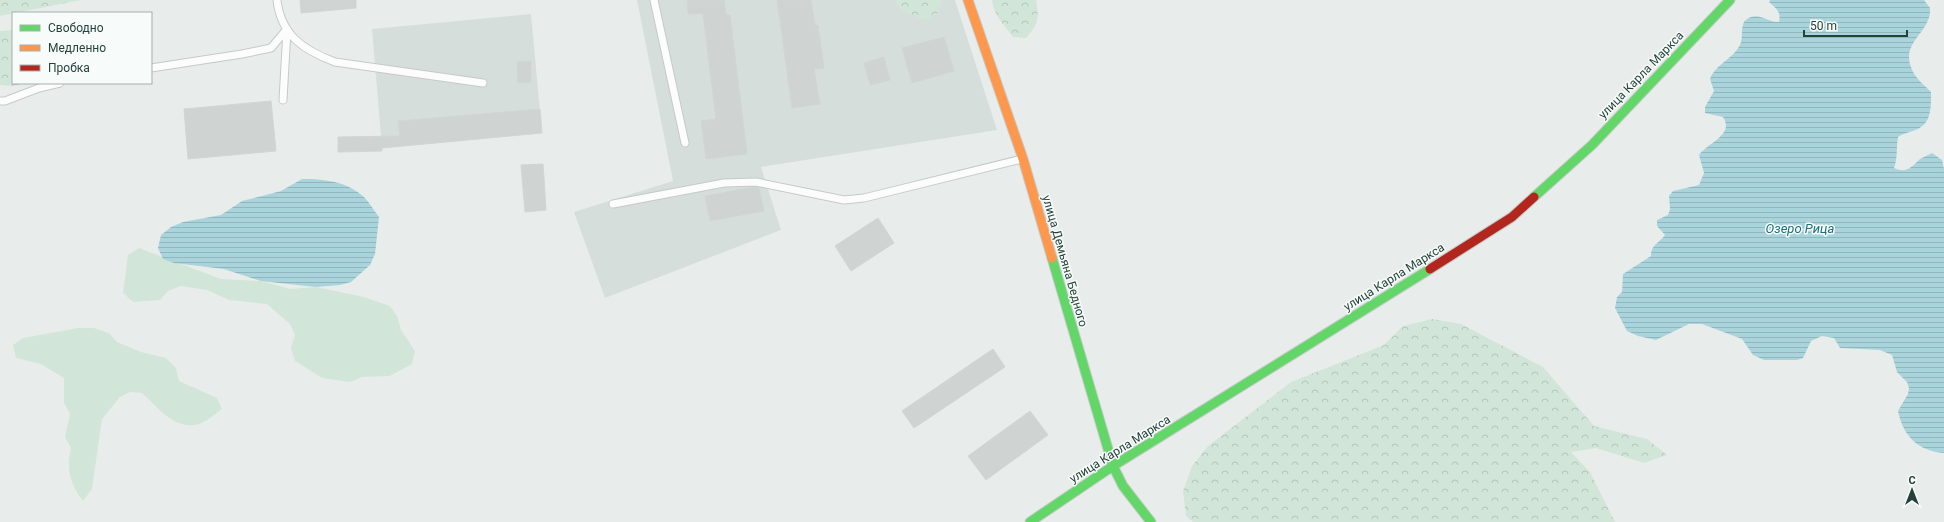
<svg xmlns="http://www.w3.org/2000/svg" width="1944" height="522" viewBox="0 0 1944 522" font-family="Roboto,sans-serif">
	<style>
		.built { fill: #d6dedb }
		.green { fill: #d1e6d8 }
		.forest { fill: url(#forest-crowns) }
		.water { fill: url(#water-rules) }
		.building { fill: #cfd4d2; stroke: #d1d6d4 }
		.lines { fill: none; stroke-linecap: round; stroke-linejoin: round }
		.lane-casing { stroke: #c5cac8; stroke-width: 9 }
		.fast-casing { stroke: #c3cbc8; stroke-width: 11 }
		.slow-casing { stroke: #c3cbc8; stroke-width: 11 }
		.jam-casing { stroke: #c3cbc8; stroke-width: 11 }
		.lane { stroke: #fcfcfc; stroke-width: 7 }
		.fast { stroke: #63d668; stroke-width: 9 }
		.slow { stroke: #ff974d; stroke-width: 9 }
		.jam { stroke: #b3261e; stroke-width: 9 }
		.labels { text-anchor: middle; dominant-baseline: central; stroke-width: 3; stroke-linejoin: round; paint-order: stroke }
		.street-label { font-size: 12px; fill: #24423a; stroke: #f7fbf9 }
		.water-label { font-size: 13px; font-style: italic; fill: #1c6f80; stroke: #f7fbf9 }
	</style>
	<defs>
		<pattern id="forest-crowns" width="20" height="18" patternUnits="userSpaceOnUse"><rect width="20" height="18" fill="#d1e6d8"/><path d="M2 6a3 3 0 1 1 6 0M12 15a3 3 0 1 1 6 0" fill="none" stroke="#b3c6ba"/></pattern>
		<pattern id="water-rules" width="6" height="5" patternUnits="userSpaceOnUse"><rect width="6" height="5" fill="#a9d4db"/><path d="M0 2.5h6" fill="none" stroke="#91b7bd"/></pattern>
	</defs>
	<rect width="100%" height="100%" fill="#e8edeb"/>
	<!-- built -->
	<path class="built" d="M637,0H955L997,130L761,167L781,230L605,298L574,212L673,181Z
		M531,14L542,133L382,148L372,29Z"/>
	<!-- green -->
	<path class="green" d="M139,248L221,279L261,281L290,289L316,287L364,297L390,306L397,316L401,330L415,351L412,364L390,376L362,377L350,382L322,378L295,361L291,348L295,335L290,324L267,304L229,300L207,290L181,286L168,291L160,300L133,302L123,293L128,255Z
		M78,328H94L109,333L117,342L141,352L166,358L176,368L179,381L217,398L222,409C215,414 206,422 199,424C174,431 158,407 142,393L130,392L120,397L102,419L92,489L83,501C70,484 66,469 71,448L65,437L70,414L64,403V378L41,364L16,358L13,345L23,338Z"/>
	<!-- forest -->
	<path class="forest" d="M0,0H81L0,16Z
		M895,0H942L938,12L928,20C916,16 899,13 895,0Z
		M992,0H1036C1039,19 1039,23 1026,38L1013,37C1005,26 993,14 992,0Z
		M13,30V83H27L14,86L0,85V31Z
		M1432,319L1461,324L1543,367L1594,426L1647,439L1667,455L1644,463L1596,448L1571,452L1590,472L1615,522H1193L1186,516L1183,491L1192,466L1208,446L1291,382L1384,345L1403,326Z"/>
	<!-- water -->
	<path class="water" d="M1770,0H1924L1930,8C1932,32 1901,41 1911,67C1914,77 1924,85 1931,92C1931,103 1932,120 1921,127C1914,132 1905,132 1898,137C1896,149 1898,157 1894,168C1907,174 1911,167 1920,159C1924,157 1928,155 1932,153L1942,160L1944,169V453C1918,451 1903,436 1898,411L1908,394L1909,388L1907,382L1897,372L1892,355L1880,350L1840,348L1834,338L1822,336L1811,341L1803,358L1797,360H1764L1753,355L1742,339L1702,324H1689L1656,340L1638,336L1627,331L1615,308L1617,297L1622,292L1623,274L1651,256C1650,246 1659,243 1665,235L1657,226V220L1668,215L1670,209L1669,196L1673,191L1699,185L1704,173L1699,155C1707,143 1735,135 1723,117L1705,113V107L1714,91L1710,79C1716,63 1736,58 1741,42C1743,35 1740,23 1747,19C1758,11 1769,23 1779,22C1781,12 1777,9 1769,2Z
		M302,179C323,179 347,181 364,197C370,203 374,211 379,217L375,254L370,265L351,282L340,285L316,287L261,281L224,269L174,263L163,259L158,248L161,235L171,227L183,222L221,215L242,201L281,191Z"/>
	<!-- building -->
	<path class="building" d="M300,0H356V8L301,13Z
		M687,0H724L726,15H730L747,154L706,159L701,121L716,119L703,13L688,14Z
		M777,0H811L815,25H818L824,68L814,69L820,104L792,108Z
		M944,37L954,71L912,83L902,48Z
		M884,57L890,80L870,85L864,63Z
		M531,61V82L518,83L517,62Z
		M271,101L276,151L188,159L184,109Z
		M540,109L542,133L382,148V151L338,152V137L400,136L398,121Z
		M543,164L546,210L525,212L521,165Z
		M753,187L759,188L764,211L710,221L705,196Z
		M878,218L894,243L851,271L835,246Z
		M993,349L1005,367L914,428L902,411Z
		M1030,411L1048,435L986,480L968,456Z"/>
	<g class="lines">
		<!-- lane casing -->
		<g class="lane-casing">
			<path id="lane" d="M277,0C281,35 303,50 335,62L483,83
				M654,0L685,143
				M151,68L242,54L271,48L287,29
				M283,100L287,30
				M0,101H5L39,88L60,83
				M613,204L724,183L756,182L844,200L864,198L1022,159"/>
		</g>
		<!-- fast casing -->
		<g class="fast-casing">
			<path id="fast" d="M1534,197L1592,145L1730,0
				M1052,258L1113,466L1123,486L1151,522
				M1030,522L1113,466L1430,269"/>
		</g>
		<!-- slow casing -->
		<g class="slow-casing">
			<path id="slow" d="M968,0L1023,159L1052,258"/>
		</g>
		<!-- jam casing -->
		<g class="jam-casing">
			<path id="jam" d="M1430,269L1512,217L1534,197"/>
		</g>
		<!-- lane -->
		<use href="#lane" class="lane"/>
		<!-- fast -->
		<use href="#fast" class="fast"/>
		<!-- slow -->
		<use href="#slow" class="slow"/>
		<!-- jam -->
		<use href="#jam" class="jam"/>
	</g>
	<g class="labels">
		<!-- street labels -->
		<g class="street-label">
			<text transform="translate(1641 75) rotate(-46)">улица Карла Маркса</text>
			<text transform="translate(1065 261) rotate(74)">улица Демьяна Бедного</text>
			<text transform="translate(1394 277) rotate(-32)">улица Карла Маркса</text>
			<text transform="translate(1120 449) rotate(-32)">улица Карла Маркса</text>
		</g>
		<!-- water labels -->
		<g class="water-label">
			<text x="1800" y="228">Озеро Рица</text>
		</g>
	</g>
	<!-- legend -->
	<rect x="12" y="12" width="140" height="72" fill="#f7fbf9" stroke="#a3b1ad"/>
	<rect x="20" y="25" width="20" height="6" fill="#63d668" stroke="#a3b1ad"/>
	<text x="48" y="32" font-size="12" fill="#24423a">Свободно</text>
	<rect x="20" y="45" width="20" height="6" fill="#ff974d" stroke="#a3b1ad"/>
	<text x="48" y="52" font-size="12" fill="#24423a">Медленно</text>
	<rect x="20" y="65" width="20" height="6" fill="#b3261e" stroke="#a3b1ad"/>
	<text x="48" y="72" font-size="12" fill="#24423a">Пробка</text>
	<!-- north arrow -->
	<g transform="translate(1912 490)" stroke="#f7fbf9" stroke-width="3" paint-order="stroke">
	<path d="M0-3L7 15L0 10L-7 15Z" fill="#24423a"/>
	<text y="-6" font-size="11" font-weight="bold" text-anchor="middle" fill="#24423a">С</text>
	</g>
	<!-- scale -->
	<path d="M1804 30v6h103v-6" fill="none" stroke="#24423a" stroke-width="2"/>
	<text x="1810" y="30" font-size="12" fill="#24423a" stroke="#f7fbf9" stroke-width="3" paint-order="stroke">50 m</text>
</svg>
